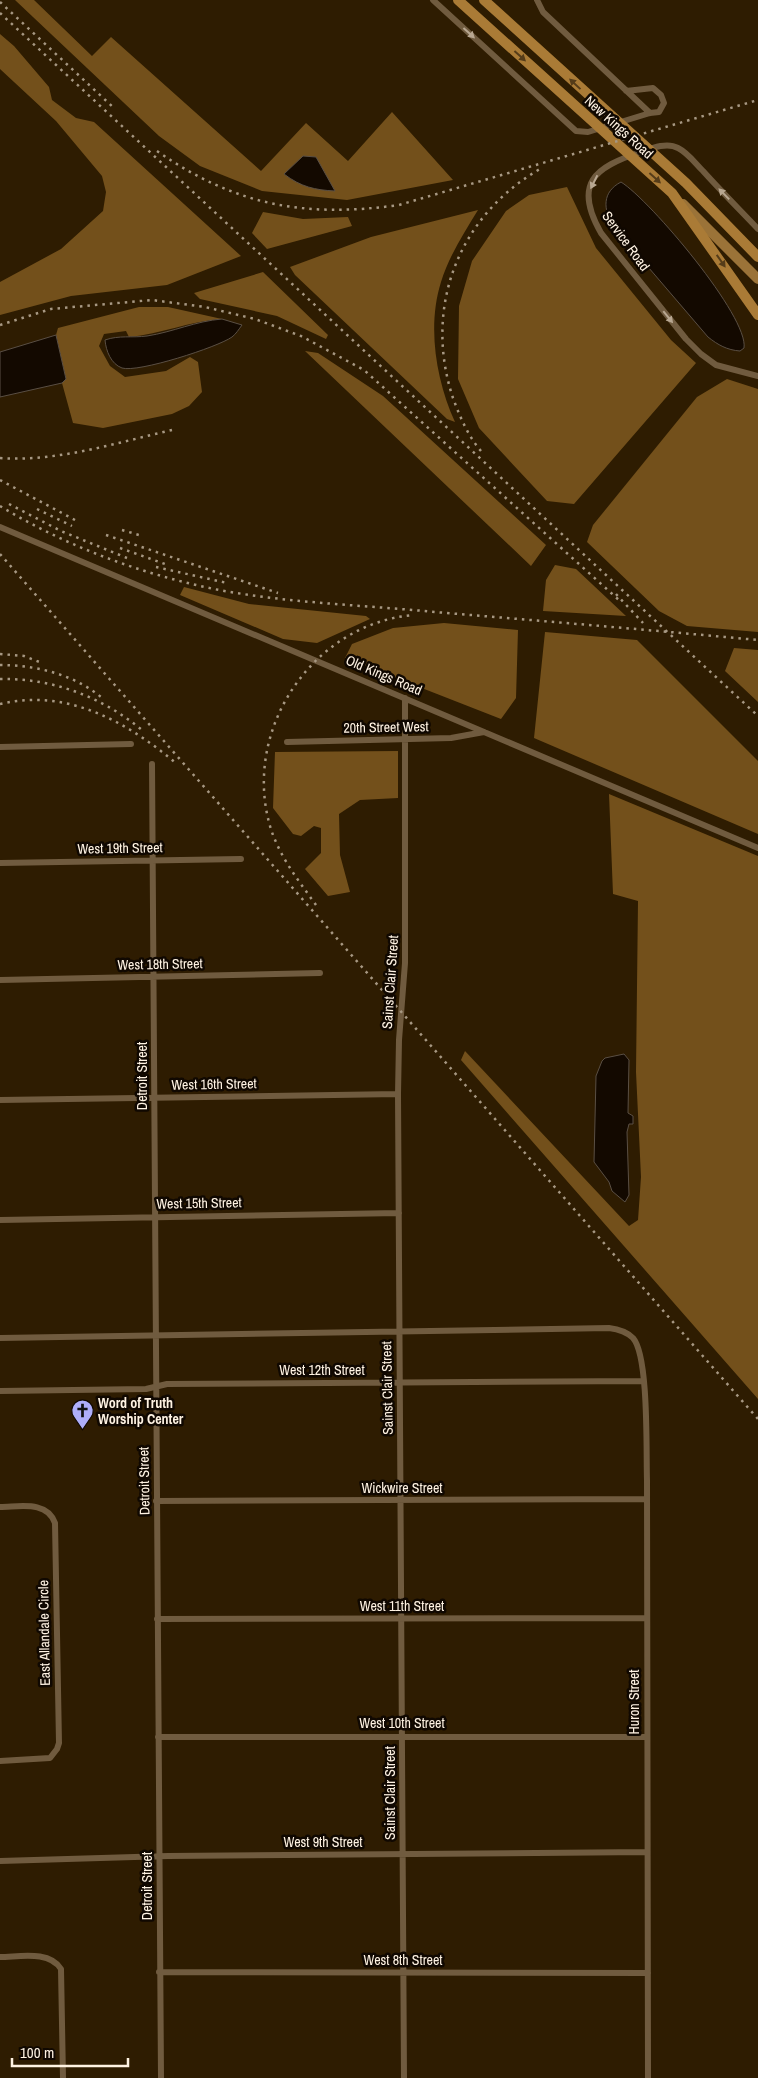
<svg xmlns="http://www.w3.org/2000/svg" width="758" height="2078" viewBox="0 0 758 2078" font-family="'Archivo Narrow',sans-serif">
<rect width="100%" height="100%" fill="#2e1c01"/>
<path fill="#73501b" d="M15 0H34L92 56 111 37 261 171 306 123 348 161 392 112 453 180 347 200 262 191 200 166 159 136Z
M0 34 14 46 49 87 52 100 76 118 94 122 241 256 167 285 71 296 0 315V282L61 249 103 211 106 192 102 176 56 121 0 69Z
M567 187 596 248 671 340 696 363 574 504 547 501 479 428 458 379 459 306 472 261 506 211 529 195Z
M478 210C464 233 449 256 441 282 427 327 436 380 455 422L447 419 295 275 290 267 371 237Z
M263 212 303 219 348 217 352 226 267 249 252 233Z
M263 272 328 335 326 339 277 316 200 299 194 293Z
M139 307H168L222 319C190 321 161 334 129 337L126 331 104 334 99 346 110 366 125 377 166 371 190 357 198 362 202 392 189 406 172 414 103 428 73 423 62 383 66 379 56 335 58 328Z
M305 351 318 353 383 396 546 545 531 566Z
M727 379 758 389V632L687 626 659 611 587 542 593 525 697 397Z
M555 565 576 569 626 616 543 611 546 580Z
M184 587 249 604 366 616 370 619 317 643 283 639 180 595Z
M444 623 518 630 516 698 501 719 345 658 352 644 393 628Z
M545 632 637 640 758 761V834L534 738Z
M734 648 758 650V702L725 671Z
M398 751V798L360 800 339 814 340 855 350 892 328 896 305 869 321 853V828L314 826 301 836 293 834 273 808 275 752Z
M609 794 758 856V1399L461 1060 465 1051 629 1226 638 1220 641 1177 636 1072 638 901 613 894Z"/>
<path fill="#130900" stroke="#5a4f44" d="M303 156 316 157 335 191C315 190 301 187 284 174Z
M621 182C650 200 749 317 744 348L740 351C727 350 718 345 708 337L613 226C603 209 602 192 621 182Z
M222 319 242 325C239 329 236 334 232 337 218 347 138 373 122 368 111 364 106 351 105 340 119 335 132 338 147 336 173 332 196 321 222 319Z
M56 335 66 379 62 383 0 397V352Z
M624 1054 629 1060 628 1113 633 1116V1124H629L627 1132 629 1195 625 1202 612 1191 609 1182 594 1162 596 1076 602 1061 605 1058Z"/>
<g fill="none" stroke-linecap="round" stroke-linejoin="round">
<path stroke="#705b3f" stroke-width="6" d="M433 0 576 131 588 132 650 113 659 112 664 103 661 95 653 88 626 91
M537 0 543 12 650 113
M758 229C740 210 721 191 703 171 695 163 688 153 678 148 667 142 652 148 641 152 594 167 573 184 601 233L686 339 701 354 716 365 758 376
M0 527 758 848
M287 742 451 738 484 732
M0 747 131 744
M152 764 161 2078
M0 863 241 859
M0 980 320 973
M0 1100 398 1094
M0 1220 399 1213
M0 1338 609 1328C617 1329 627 1332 633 1338 649 1356 646 1452 647 1480L648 2078
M0 1391 146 1389 167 1384 644 1381
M156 1501 647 1499
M0 1507C19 1507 47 1500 55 1523L59 1743 57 1749 50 1758 0 1761
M157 1619 646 1618
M158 1737H646
M0 1861 168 1856 647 1852
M0 1957C19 1957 49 1950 61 1969L63 2078
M159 1972 648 1973
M404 2078 398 1094 399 1040 405 963V698"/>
<path stroke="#9b7338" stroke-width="10" d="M683 204 758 279"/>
<path stroke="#aa7b36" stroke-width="10" d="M458 0 672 193 758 315
M484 0 686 183 758 257"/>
<path stroke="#a79883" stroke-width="2.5" stroke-dasharray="2.5 5" stroke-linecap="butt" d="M0 2 115 109
M0 13 758 716
M157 151C236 206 305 218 399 205L758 100
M0 325 51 309 152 300 205 307 255 319 301 336 364 370 620 601
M481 451C468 436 460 417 453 398 423 308 458 216 540 169
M0 458C58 462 115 443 172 430
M0 480 75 520
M9 504 61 531 127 558
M0 506C66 546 138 573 214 589 286 603 362 605 435 612 543 621 650 630 758 640
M37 509 72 526
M122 530 139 535
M106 535 278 593
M120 548 165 564
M0 554 758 1419
M156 567 227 583
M616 594 643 623
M0 654 24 656 42 663
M0 665C35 665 73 674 101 697
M0 679C53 678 102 697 142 730
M0 704C68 688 127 722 177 764
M316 905C298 880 279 856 270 826 242 729 313 624 413 615"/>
</g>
<defs><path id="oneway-solid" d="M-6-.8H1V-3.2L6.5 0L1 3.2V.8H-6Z" transform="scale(1.25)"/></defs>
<g fill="#b8a791">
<use href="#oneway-solid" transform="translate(469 33) rotate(42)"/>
<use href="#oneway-solid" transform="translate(594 182) rotate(117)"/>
<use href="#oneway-solid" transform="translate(724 194) rotate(-134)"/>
<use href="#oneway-solid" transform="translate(668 317) rotate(51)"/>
</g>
<g fill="#553c19">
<use href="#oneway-solid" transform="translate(520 56) rotate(42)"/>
<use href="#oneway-solid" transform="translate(575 84) rotate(-137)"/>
<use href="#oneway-solid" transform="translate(655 178) rotate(42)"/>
<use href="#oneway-solid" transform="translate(721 261) rotate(55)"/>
</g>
<defs>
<symbol id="church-pin" viewBox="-11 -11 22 30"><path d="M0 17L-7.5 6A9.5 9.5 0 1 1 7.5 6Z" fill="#aeaefa" stroke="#100801"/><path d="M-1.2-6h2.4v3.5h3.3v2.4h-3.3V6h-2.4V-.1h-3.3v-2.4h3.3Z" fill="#111"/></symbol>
</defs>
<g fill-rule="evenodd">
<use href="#church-pin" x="70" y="1398" width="25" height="34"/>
</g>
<g text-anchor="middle" stroke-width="5" stroke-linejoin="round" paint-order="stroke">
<g font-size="14" fill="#fff3e3" stroke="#100801">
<text transform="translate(619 127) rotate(42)" y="5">New Kings Road</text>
<text transform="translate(626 241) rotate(54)" y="5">Service Road</text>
<text transform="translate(384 675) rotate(23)" y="5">Old Kings Road</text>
<text transform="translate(386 727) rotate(-1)" y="5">20th Street West</text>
<text transform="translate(120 848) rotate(-1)" y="5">West 19th Street</text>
<text transform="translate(160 964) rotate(-1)" y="5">West 18th Street</text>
<text transform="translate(390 982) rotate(-86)" y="5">Sainst Clair Street</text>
<text transform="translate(142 1076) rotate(-90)" y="5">Detroit Street</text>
<text transform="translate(214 1084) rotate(-1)" y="5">West 16th Street</text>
<text transform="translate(199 1203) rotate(-1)" y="5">West 15th Street</text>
<text x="322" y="1375">West 12th Street</text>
<text transform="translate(387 1388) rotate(-91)" y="5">Sainst Clair Street</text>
<text transform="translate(144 1481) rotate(-91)" y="5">Detroit Street</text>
<text x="402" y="1493">Wickwire Street</text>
<text x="402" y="1611">West 11th Street</text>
<text transform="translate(44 1633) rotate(-91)" y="5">East Allandale Circle</text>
<text transform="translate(634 1702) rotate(-90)" y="5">Huron Street</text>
<text x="402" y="1728">West 10th Street</text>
<text transform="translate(390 1793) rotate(-90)" y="5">Sainst Clair Street</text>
<text x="323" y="1847">West 9th Street</text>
<text transform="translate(147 1886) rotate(-90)" y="5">Detroit Street</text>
<text x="403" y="1965">West 8th Street</text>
</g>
<g font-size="14" font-weight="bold" fill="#fff3e3" stroke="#100801" text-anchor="start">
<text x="98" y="1408">Word of Truth<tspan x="98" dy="16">Worship Center</tspan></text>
</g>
</g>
<path d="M12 2058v8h116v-8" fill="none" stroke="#fff3e3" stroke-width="2.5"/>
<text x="20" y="2058" font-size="15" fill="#fff3e3" stroke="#100801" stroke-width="4" paint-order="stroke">100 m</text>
</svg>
